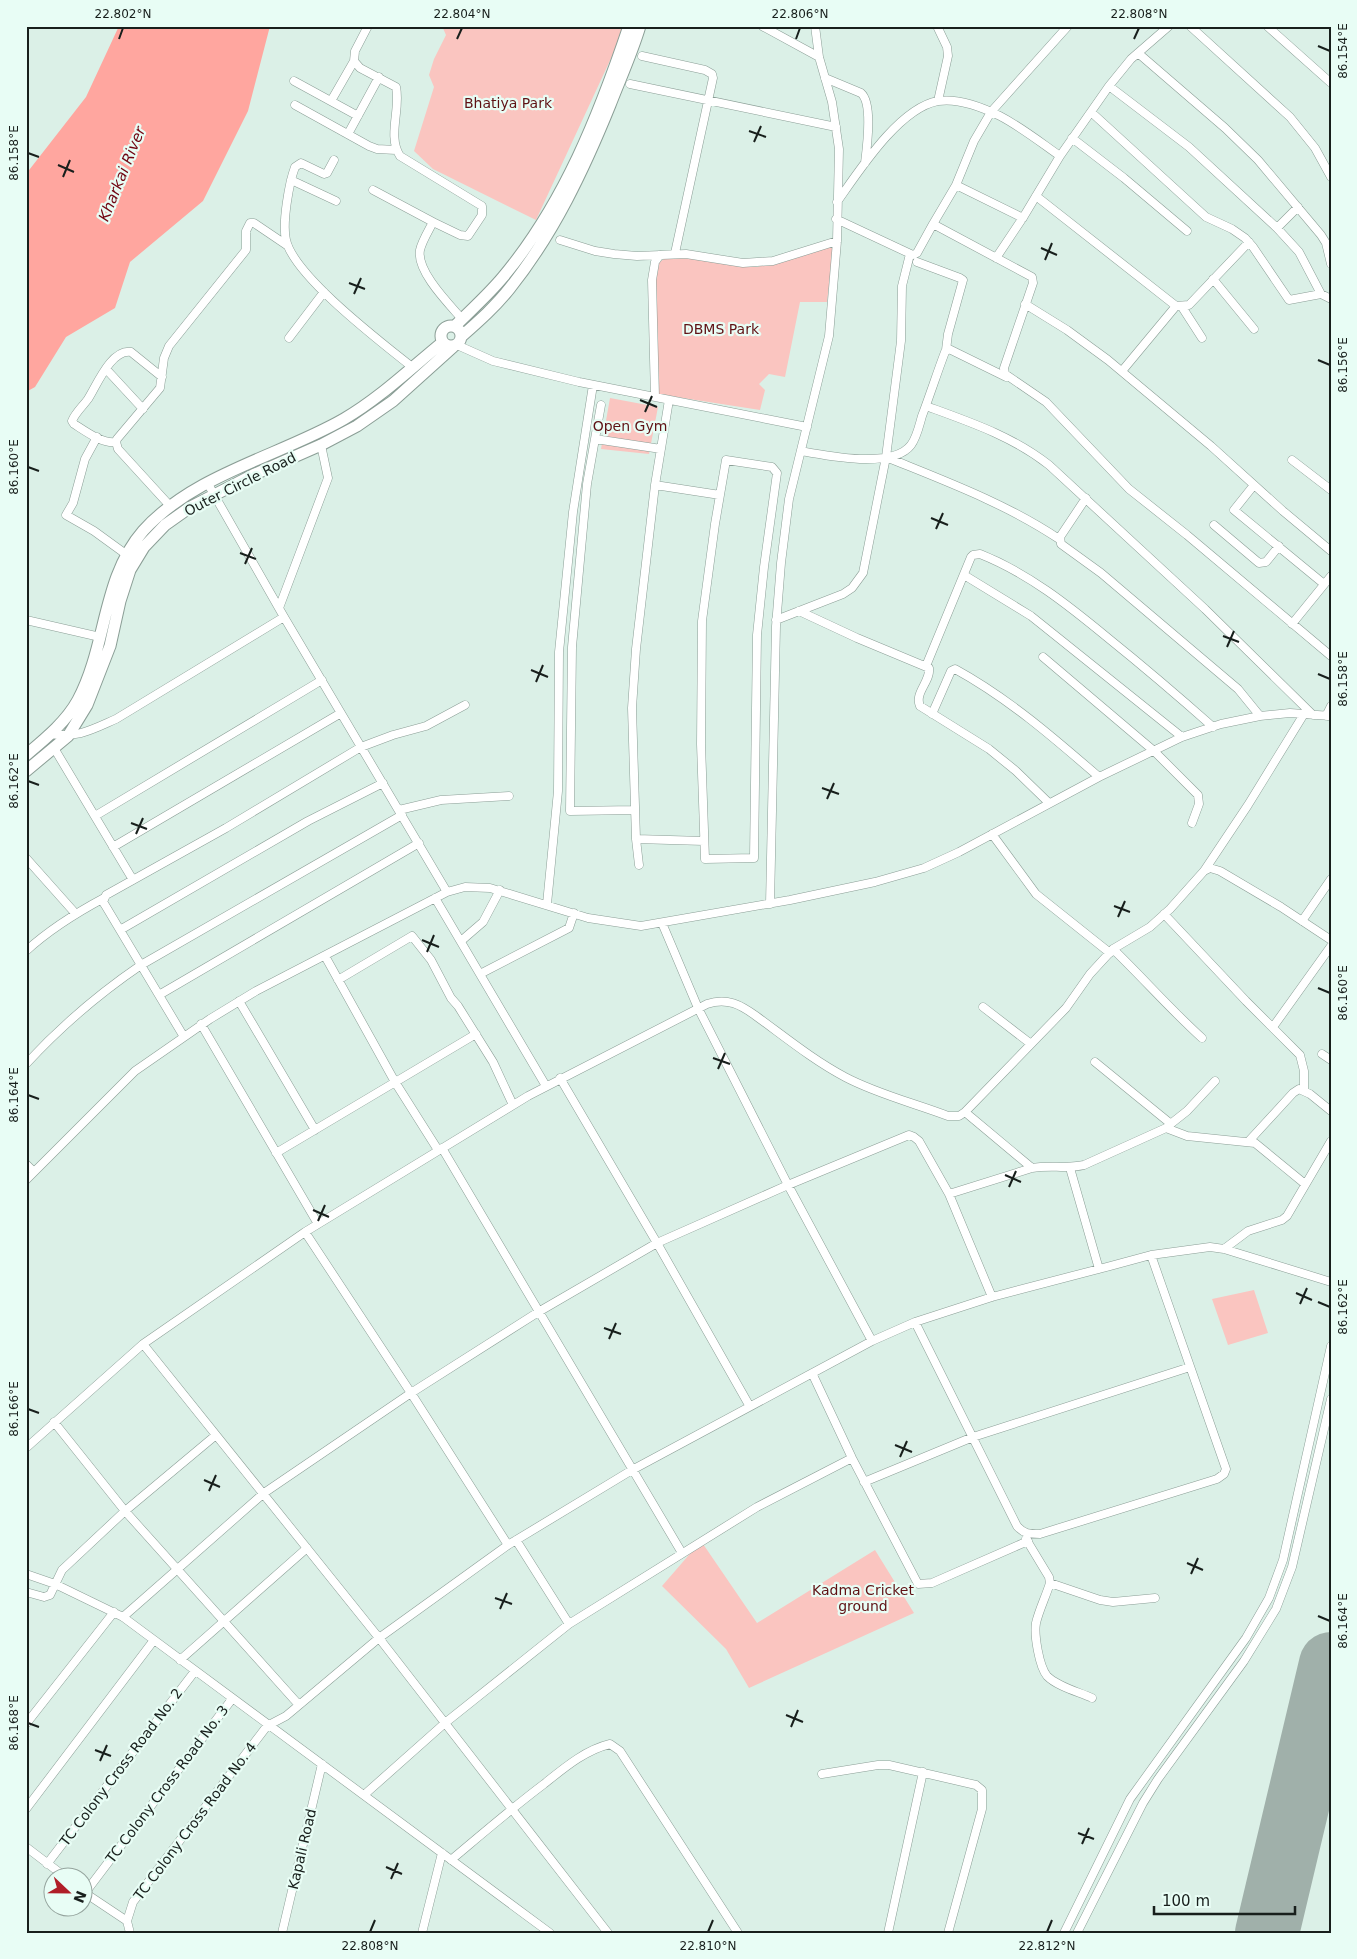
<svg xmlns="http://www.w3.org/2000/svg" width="1357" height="1959" viewBox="0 0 1357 1959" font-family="'DejaVu Sans',sans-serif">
<rect width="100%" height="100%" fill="#dbf0e7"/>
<path fill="#fac5c0" d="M442 26H562L568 29 571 26H626L536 220 433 169 414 151 434 87 429 75 434 59 446 35Z
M834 245 827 302H800L785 377 769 374 759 384 765 390 760 410 657 394 654 266 664 259 681 257 757 267Z
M610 398 658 407 649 454 601 449Z
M1254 1290 1268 1333 1228 1345 1212 1299Z
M701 1541 757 1623 875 1550 914 1613 749 1688 726 1649 662 1586Z"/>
<path fill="#ffa69f" d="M119 26H270L248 111 203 201 130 262 115 308 66 337 35 387 26 392V174L86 97Z"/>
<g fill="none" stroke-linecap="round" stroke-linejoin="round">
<path stroke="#a0b0aa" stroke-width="64" d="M1267 1933 1331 1664"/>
<defs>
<path id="street" d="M368 26 355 51 354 61 360 68 396 87C401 109 387 136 400 156L482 206V215L468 236 460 235 433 222C429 230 422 241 420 250 416 271 449 304 462 319
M762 26 819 57
M937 26 947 47 948 56 938 101
M1190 26 1290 117 1315 148 1331 177
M1267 26 1331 83
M1138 53 1225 128 1258 160 1321 235 1326 243 1331 264
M642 56 705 70 712 74 713 78 675 253
M825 78 861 93C873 103 867 147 865 163
M294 81 358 116
M630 84 836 127
M1109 86 1189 147 1277 228 1299 252 1321 294
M331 101 354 61
M295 105 369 146 377 149 396 150
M1091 112 1206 217 1232 229 1245 238 1253 247 1289 300 1321 294 1331 299
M348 134 379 77
M1072 138 1124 178 1187 231
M334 160 327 173 324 174 301 163 295 167C289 183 282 223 286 240 294 276 381 342 412 367
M291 180 336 201
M956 185 1023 218
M373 190 433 222
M1036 196 1176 306 1189 305 1249 242
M837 202C859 171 899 108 938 101 958 98 982 107 1000 116 1021 127 1040 142 1060 156
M836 219 913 255 917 253 933 224 1032 277 1033 283 1004 368 1005 374 1046 402 1129 489 1187 535 1331 656
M933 224 956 185 974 141 991 112 1068 26
M1277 228 1298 207
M560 240 595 251 614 254 637 256 686 254 743 263 773 261 837 241
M996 258 1024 216 1060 156 1109 86 1131 59 1169 26
M917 262 960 278 963 280 948 334 946 350
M1213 279 1254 329
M1025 304 1067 330 1108 360 1211 446 1283 511 1331 551
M1182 307 1202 338
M289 338 324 292
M457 345 493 361 579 382 807 427
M106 369 143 409
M1122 371 1176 306
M655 397 652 280 655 262 660 255
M601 405 587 484 572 647 570 811 635 810
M926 406C970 422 1012 436 1049 465L1205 609 1313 715
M97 437 85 459 73 503 66 515 94 531 127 555
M595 439 661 449
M116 442C102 444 85 431 74 424L72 421C75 413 83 406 88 399 97 385 111 349 131 352L162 377
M801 451C827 456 893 469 911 445 917 437 919 426 922 416 930 395 937 373 945 352L949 349 1006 377
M886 457C945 481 1005 503 1059 539
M726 460 772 467 777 473 764 567 757 635 754 858 705 859 701 744 702 621 715 524Z
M1292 460 1331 490
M208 484 284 617 447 892
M655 485 720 495
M1254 485 1234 510 1324 584
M1086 498 1060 537 1061 544 1101 573 1238 689 1260 716
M171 507 118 449 116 442 117 439 160 388 164 358 169 346 246 250V231L250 223H254L288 246
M1214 525 1259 563 1266 562 1279 546
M964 575 1031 616 1182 737
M279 608 328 478 321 445
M799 611 857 638 929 668C931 681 914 693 920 706L989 749 1016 771 1049 803
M26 620 100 637
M776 620 843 594 852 588 863 573 886 457 901 341 902 286 910 254
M1292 624 1331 576
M1043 657 1154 751 1198 795 1199 804 1192 823
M926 666 971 557 973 555 980 554C1028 573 1068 605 1108 638 1144 667 1178 696 1213 727
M932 714 951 671 955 669C1008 698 1054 738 1099 777
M1326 716 1331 706
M50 734C78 738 91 730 116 719L284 617
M54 748 133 880
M399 810 441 800 509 796
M95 816 322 680
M992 834 1036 894 1110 953
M636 839 704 841
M113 847 341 713
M26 858 75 913
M639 865 636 839 632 708 636 649 655 485 669 400
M1204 871 1210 868 1220 871 1281 907 1331 940
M435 898 546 1086
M547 904 558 791 559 652 573 512 593 385
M770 904 776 626 781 563 789 499 829 336 837 241 839 149 832 102 819 57 815 26
M1164 914 1246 1001 1300 1055 1304 1071V1090
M1302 921 1331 879
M662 923 698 1008 788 1185 872 1341
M120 930 308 821 383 783
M461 941 483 922 500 890
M1113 949C1143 978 1171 1010 1202 1038
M26 951C50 929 76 913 104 898
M325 956 395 1082 438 1150
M480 974 569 928 574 913
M338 980 412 936 431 960 451 998 458 1006 493 1062 513 1105
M159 995 419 843
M239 1001 315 1130
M983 1007 1031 1044
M201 1024 318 1224
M1273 1027 1331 946
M184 1037 105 905 103 902 106 895 226 828 361 747 393 735 426 726 465 705
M1322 1054 1331 1060
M1095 1062 1171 1124
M26 1064C62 1025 97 995 141 965L402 815
M560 1078 657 1243 749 1405
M965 1112 1032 1168
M1168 1126 1187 1111 1215 1081
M1248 1142 1293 1093 1299 1089 1310 1094 1331 1111
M442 1148 682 1553
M276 1153 476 1034
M26 1164 34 1172
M1070 1168 1099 1269
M26 1180 135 1071 210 1019 256 991 447 892 465 887 490 888 588 918 641 926 790 900 875 882 924 868 959 852 1099 777 1182 737 1221 724 1260 716 1290 713 1331 716
M949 1194 1032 1168C1050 1165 1067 1169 1084 1165L1166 1128 1187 1136 1255 1143 1305 1184
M305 1232 411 1393 508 1545
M1224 1249 1248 1231 1282 1220 1287 1216 1331 1141
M915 1322 1017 1526C1024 1534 1029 1534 1040 1534L1217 1479 1224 1474 1226 1469 1151 1255
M143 1344 379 1638 608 1933
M812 1373 852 1458 918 1584 932 1583 1028 1541
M54 1422 125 1511 299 1705
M26 1448 143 1344 305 1232 528 1096 707 1004C727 997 741 1005 756 1016 785 1037 813 1060 845 1077 877 1094 914 1103 948 1116H959L965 1112 1066 1008 1090 974 1113 949 1150 927 1170 909 1204 871 1248 805 1304 714
M864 1482 973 1437 1190 1367
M1026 1539 1049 1577 1050 1583C1046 1596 1039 1610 1036 1623 1034 1635 1039 1666 1047 1676 1058 1687 1079 1692 1092 1698
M516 1540 569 1624
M26 1574 55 1584 123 1617 550 1933
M1050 1583 1100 1600 1113 1602 1155 1598
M26 1592 44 1597 50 1595 62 1570 125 1511 216 1435
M123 1617 264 1493 411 1393 540 1311 657 1243 788 1185 909 1135 914 1137 919 1141 949 1194 992 1297
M180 1660 307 1548
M26 1724 114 1612
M822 1774 878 1765H889L976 1785 982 1790V1809L948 1933
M364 1795 445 1723 569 1624 757 1507 852 1458
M26 1809 154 1640
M26 1847 64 1876
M451 1860C482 1834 512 1808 544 1784 564 1768 585 1750 610 1744L620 1751 738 1933
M47 1864 195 1671
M82 1891 127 1921
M85 1893 232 1699
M130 1933 127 1921 133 1902 267 1726 286 1716 379 1638 508 1545 632 1470 872 1341 915 1322 992 1297 1099 1269 1151 1255 1210 1247 1224 1249 1331 1282
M282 1933 322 1764
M422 1933 442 1853
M888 1933 923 1772
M1064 1933 1130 1799 1246 1638 1269 1598 1283 1560 1331 1346
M1077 1933 1143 1803 1158 1779 1244 1661 1276 1609 1292 1567 1331 1399"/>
<path id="secondary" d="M441 336a10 10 0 1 1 20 0a10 10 0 1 1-20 0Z
M455 326C471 310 488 295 503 277 564 204 599 115 629 26
M462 336C479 321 496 306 510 288 554 233 584 169 610 105 620 79 632 53 640 26
M26 755C45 739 66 722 78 700 107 646 102 578 143 531 194 474 280 456 344 419 380 398 411 368 443 342
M26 771 68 736 87 705 110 646 120 601 130 570 144 547 165 525 189 508 255 474 321 445 357 426 393 401 453 347"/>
</defs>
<use href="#street" stroke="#8b9e96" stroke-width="9"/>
<use href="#secondary" stroke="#8b9e96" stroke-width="13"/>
<use href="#street" stroke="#fff" stroke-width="8"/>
<use href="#secondary" stroke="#fff" stroke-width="11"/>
</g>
<path fill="none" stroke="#181f1c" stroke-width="2" d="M119 39 123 28M457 39 462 28M796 39 800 28M1134 39 1139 28M1318 46 1330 51M749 131 766 137M754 142 761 126M28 153 39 157M58 165 74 172M63 177 70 160M1041 248 1057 255M1045 260 1052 243M349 283 365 289M354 294 361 278M1318 360 1330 365M640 400 657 407M645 412 652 396M28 467 39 471M931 518 948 525M936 529 943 513M240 553 256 559M245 564 252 548M1223 636 1239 642M1227 647 1234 631M531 670 548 677M1318 674 1330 679M536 682 543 665M28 781 39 785M822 788 839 794M827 799 834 783M131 823 147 829M136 834 143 818M1114 906 1130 912M1118 917 1125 901M422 940 439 947M427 952 434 935M1318 988 1330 993M713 1058 730 1064M718 1069 725 1053M28 1095 39 1099M1005 1175 1021 1182M1009 1187 1016 1171M313 1210 329 1217M318 1221 325 1205M1296 1293 1312 1300M1318 1302 1330 1307M1300 1304 1307 1288M604 1328 621 1334M609 1339 616 1323M28 1409 39 1413M895 1445 912 1452M900 1457 907 1441M204 1480 220 1487M209 1491 216 1475M1187 1563 1203 1570M1191 1574 1198 1558M495 1598 512 1604M500 1609 507 1593M1318 1616 1330 1621M786 1715 803 1722M28 1723 39 1727M791 1727 798 1710M95 1750 111 1756M100 1761 107 1745M1078 1833 1094 1839M1082 1844 1089 1828M386 1867 402 1874M391 1879 398 1863M370 1932 375 1920M708 1932 713 1920M1047 1932 1052 1920"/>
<g text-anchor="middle" stroke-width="4.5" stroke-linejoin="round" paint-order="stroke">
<g font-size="14" fill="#5f1114" stroke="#e8fdf5">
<text x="508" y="108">Bhatiya Park</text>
<text x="721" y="334">DBMS Park</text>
<text x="630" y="431">Open Gym</text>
<text x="863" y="1595">Kadma Cricket<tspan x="863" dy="16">ground</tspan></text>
</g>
<g font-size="14" fill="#181f1c" stroke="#e8fdf5">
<text transform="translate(240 484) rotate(-27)" y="5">Outer Circle Road</text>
<text transform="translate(121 1767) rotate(-53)" y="5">TC Colony Cross Road No. 2</text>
<text transform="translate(167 1784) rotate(-53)" y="5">TC Colony Cross Road No. 3</text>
<text transform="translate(195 1821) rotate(-53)" y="5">TC Colony Cross Road No. 4</text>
<text transform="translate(302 1849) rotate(-77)" y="5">Kapali Road</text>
</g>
<g font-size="15" font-style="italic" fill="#710512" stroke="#e8fdf5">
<text transform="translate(122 174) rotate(-68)" y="5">Kharkai River</text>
</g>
</g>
<rect width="1357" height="1959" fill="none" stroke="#e8fdf5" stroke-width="55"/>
<g transform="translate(68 1892) rotate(112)"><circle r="24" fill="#e8fdf5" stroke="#95a49e"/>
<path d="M0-4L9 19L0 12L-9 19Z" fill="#b01e28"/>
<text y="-8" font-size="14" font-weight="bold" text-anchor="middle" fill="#181f1c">N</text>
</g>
<path d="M1154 1906v8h141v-8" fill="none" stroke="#181f1c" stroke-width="2.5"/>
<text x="1162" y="1906" font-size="15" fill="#181f1c" stroke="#e8fdf5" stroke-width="4" paint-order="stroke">100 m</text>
<rect x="28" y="28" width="1302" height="1904" fill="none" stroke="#181f1c" stroke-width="2"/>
<g font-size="12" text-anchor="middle" fill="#181f1c">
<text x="123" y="18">22.802°N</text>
<text x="462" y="18">22.804°N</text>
<text x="800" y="18">22.806°N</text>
<text x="1139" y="18">22.808°N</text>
<text transform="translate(1343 51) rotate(-90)" y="4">86.154°E</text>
<text transform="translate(14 153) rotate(-90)" y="4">86.158°E</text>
<text transform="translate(1343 365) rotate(-90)" y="4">86.156°E</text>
<text transform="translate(14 467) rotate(-90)" y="4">86.160°E</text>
<text transform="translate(1343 679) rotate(-90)" y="4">86.158°E</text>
<text transform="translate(14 781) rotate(-90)" y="4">86.162°E</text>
<text transform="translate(1343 993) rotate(-90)" y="4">86.160°E</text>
<text transform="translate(14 1095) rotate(-90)" y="4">86.164°E</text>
<text transform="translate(1343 1307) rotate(-90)" y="4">86.162°E</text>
<text transform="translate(14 1409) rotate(-90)" y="4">86.166°E</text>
<text transform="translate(1343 1621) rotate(-90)" y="4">86.164°E</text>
<text transform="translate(14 1723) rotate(-90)" y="4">86.168°E</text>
<text x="370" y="1950">22.808°N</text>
<text x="708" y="1950">22.810°N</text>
<text x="1047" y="1950">22.812°N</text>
</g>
</svg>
